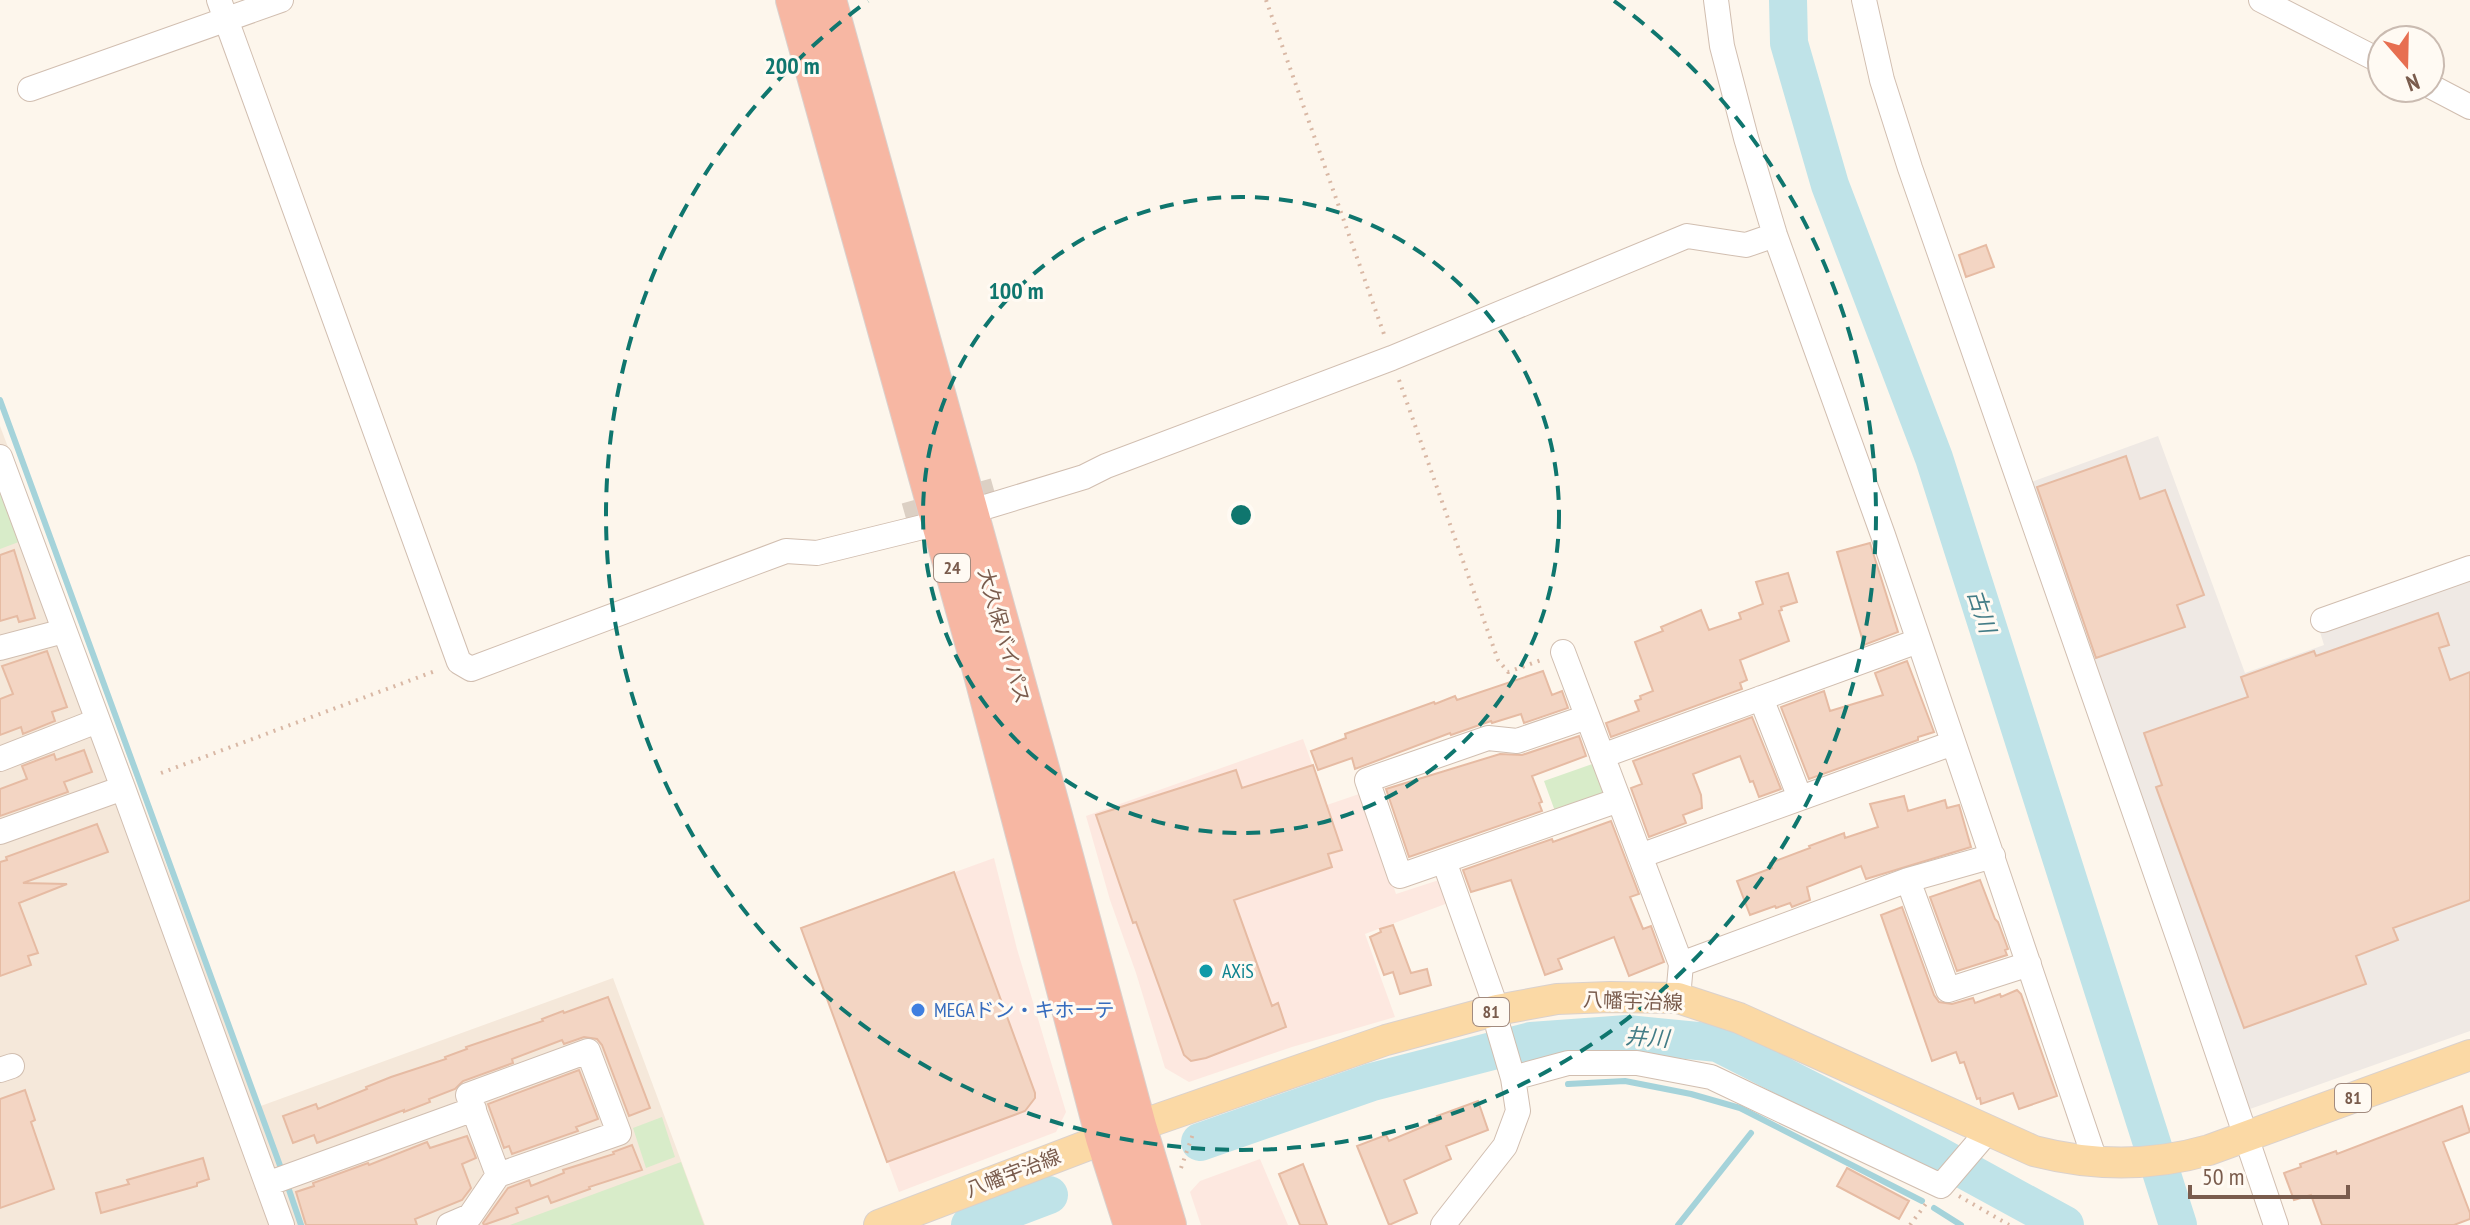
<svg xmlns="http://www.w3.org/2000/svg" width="2470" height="1225" viewBox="0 0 2470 1225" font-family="'PT Sans Narrow','Noto Sans JP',sans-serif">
<rect width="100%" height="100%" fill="#fdf6ec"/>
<path fill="#f5e8da" d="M0 426 258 1107 613 978 705 1225H0Z"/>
<path fill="#fde8e0" d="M1303 739 1327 805 1362 793 1396 894 1439 880 1448 903 1365 934 1395 1017 1292 1047 1189 1082 1165 1068 1136 973 1110 900 1086 816Z
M994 858 1017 949 1066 1112 1056 1132 899 1192 801 928Z
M1260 1159 1288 1225H1201L1190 1192 1200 1181Z"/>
<path fill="#efe9e4" d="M2158 436 2245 673 2324 645 2320 632 2470 577V1031L2250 1109 2031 482Z"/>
<path fill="#d8ecc9" d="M0 473 24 540 0 549Z
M1598 762 1610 796 1556 814 1544 781Z
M662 1117 675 1157 646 1168 633 1128Z
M681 1162 704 1225H510Z"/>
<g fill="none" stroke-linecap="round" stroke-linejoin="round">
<path stroke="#a5d3da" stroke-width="6" d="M0 400 282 1171
M1568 1084 1625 1081 1691 1094 1740 1108 1922 1201
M286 1181 301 1225
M1934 1208 1961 1225
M1678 1225 1751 1133"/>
<path stroke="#bfe3e8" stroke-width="38" d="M1788 0 1789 43 1830 185 1934 458 2178 1225
M1200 1142 1372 1082 1531 1041 1627 1034 1718 1043 1937 1155 2065 1225
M970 1225 1049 1195"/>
</g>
<path fill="#f3d5c3" stroke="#e6bba3" stroke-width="2" d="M1986 245 1994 267 1966 277 1959 255Z
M2126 456 2140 499 2165 490 2204 595 2177 605 2185 627 2096 658 2037 487Z
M1870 543 1898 632 1864 645 1837 552Z
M14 550 35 618 19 622 17 616 0 621V555Z
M1788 573 1797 602 1781 607 1782 610 1779 611 1789 641 1740 660 1747 680 1740 683 1742 689 1611 737 1606 723 1639 711 1635 701 1641 699 1640 696 1653 691 1635 642 1663 631 1661 627 1701 610 1709 630 1741 619 1739 613 1763 604 1756 582Z
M2438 613 2449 645 2439 648 2450 680 2470 672V900L2393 928 2398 940 2356 956 2366 984 2244 1028 2156 787 2162 785 2144 733 2248 697 2241 677 2314 651 2316 656Z
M47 651 67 707 52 712 55 721 23 734 21 727 0 735V699L13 694 2 666Z
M1907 661 1934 732 1918 737V740L1809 779 1781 707 1824 691 1830 711 1883 695 1875 673Z
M1543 671 1552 695 1562 691 1568 708 1524 723 1521 714 1492 723 1491 721 1451 735 1450 733 1355 769 1352 758 1318 770 1311 751 1346 738 1345 734 1434 702 1435 704 1455 696 1457 700Z
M1752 717 1781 789 1759 797 1753 781 1750 782 1740 756 1693 774 1701 795 1702 808 1683 815 1686 823 1649 837 1631 788 1642 784 1633 761Z
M1579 736 1586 756 1532 776 1542 802 1539 803 1542 811 1409 857 1386 789 1500 754 1522 755Z
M84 750 92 772 64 782 68 792 0 816V789L27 779 22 766 54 754 56 760Z
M1313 765 1342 850 1328 854 1332 867 1234 900 1272 1006 1278 1003 1286 1027 1206 1058 1191 1061 1184 1055 1136 922 1133 923 1096 815 1236 770 1242 788Z
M1904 796 1908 811 1945 800 1947 808 1959 805 1971 847 1866 879 1861 866 1807 887 1810 900 1792 907 1790 903 1776 908 1775 906 1750 915 1737 881 1772 868 1770 863 1810 848 1809 846 1844 833 1845 838 1878 827 1870 804Z
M1611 821 1639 894 1630 897 1643 929 1651 926 1664 962 1629 976 1614 937 1558 959 1562 969 1545 975 1511 880 1471 892 1463 870 1552 839 1553 842Z
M97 824 108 852 23 883 67 884 19 903 38 953 28 956 31 965 0 976V862L7 860 6 857Z
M954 872 1035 1093V1098L1025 1111 887 1162 801 928Z
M1980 880 1995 919 1998 922 2008 949 2005 950 2007 955 1957 971 1930 897Z
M1902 907 1934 995 1939 1002 1952 1004 1973 998 1975 1003 2000 994 2001 997 2017 990 2021 994 2057 1096 2019 1109 2013 1093 1981 1104 1980 1098 1977 1099 1964 1062 1960 1063 1956 1052 1932 1061 1881 915Z
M1393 925 1411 973 1427 969 1431 985 1400 994 1393 972 1384 975 1370 937 1381 932 1380 929Z
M608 997 650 1108 629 1116 602 1045 597 1039 584 1037 564 1044 562 1040 512 1059 513 1063 463 1081 455 1089 429 1099 430 1102 404 1112V1110L317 1143 314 1135 293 1143 283 1116 316 1104 318 1109 367 1089 366 1087 391 1077 446 1059 445 1057 467 1049 466 1047 543 1021 542 1019 563 1011 564 1013Z
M579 1070 598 1119 576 1127 578 1131 512 1154 509 1146 504 1148 488 1104Z
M25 1090 35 1120 31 1122 54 1189 0 1208V1099Z
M1478 1101 1488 1130 1446 1146 1451 1159 1404 1180 1417 1213 1389 1225 1357 1146 1386 1135 1389 1141 1439 1120 1437 1116Z
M2462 1106 2470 1132 2443 1142 2470 1213V1219L2454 1225H2322L2311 1195 2294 1200 2284 1173 2301 1167 2300 1164 2336 1151 2337 1154Z
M467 1136 476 1158 462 1164 471 1188 462 1200 415 1219 417 1225H306L296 1192 314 1186 313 1183 368 1163 369 1165 427 1142 430 1148Z
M632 1145 642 1170 589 1187 590 1189 551 1203 548 1196 516 1208 518 1213 484 1225 483 1223 508 1188 529 1180 531 1186 564 1173 563 1170 614 1154 613 1152Z
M203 1158 209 1179 197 1183V1186L101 1213 96 1193 129 1184 127 1180Z
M1303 1164 1327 1225H1300L1279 1174Z
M1847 1168 1909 1201 1899 1219 1837 1186Z"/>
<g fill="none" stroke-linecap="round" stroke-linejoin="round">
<path stroke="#dcd0c4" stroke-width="24" stroke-dasharray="24 12" stroke-linecap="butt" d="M905 515 994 490"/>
<defs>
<path id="minor" d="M219 0 459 662 471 669 786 551 817 553 939 523
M1716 0 1722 46 1746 138 1775 235 1883 535 2096 1163
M1864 0 1882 80 1910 168 2185 957 2276 1225
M2261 0 2382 62
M2430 86 2470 107
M30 89 281 0
M0 457 123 788 282 1225
M969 512 1084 477 1106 466 1392 358 1687 236 1746 245 1775 235
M2323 620 2470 568
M0 648 64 631
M1563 652 1681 964
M1761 698 1800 798
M1587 717 1517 741 1488 738 1367 780 1400 876 1619 800
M1602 756 1918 641
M0 759 97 721
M0 832 123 788
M1640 856 1953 743
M1908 880 1948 990 2029 964
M1678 998 1681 964 1908 880 1993 856
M0 1070 12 1066
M1513 1078 1568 1063H1637L1711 1077 1941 1186 1988 1131
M267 1184 474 1109
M449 1225 470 1216 498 1175 619 1133 588 1051 468 1095 498 1175
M1443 1225 1505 1146 1518 1111 1513 1078 1498 1027 1497 1010 1444 861"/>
<path id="major" d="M879 1225 1138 1126 1386 1040 1497 1010 1557 999 1610 997 1678 998 1739 1018 2034 1151C2092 1166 2150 1167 2209 1150L2470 1055"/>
<path id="highway" d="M794 0 980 667 1104 1138 1132 1225
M828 0 1050 801 1138 1126 1168 1225"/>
</defs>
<use href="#minor" stroke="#d1beb0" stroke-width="26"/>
<use href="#major" stroke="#dad1cd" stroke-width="32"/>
<use href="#highway" stroke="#dad1cd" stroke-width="38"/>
<path stroke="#d9b8a5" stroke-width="4" stroke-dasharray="2 6" stroke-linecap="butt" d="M1266 0 1385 337
M1399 380 1498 660 1508 672 1544 659
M161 773 438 670
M1181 1168 1194 1131
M1959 1196 2009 1225
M1910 1225 1928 1201"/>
<use href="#minor" stroke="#fff" stroke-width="24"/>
<use href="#major" stroke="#fbd9a5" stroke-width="30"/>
<use href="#highway" stroke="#f7b7a3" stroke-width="36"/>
</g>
<g fill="none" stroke="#0f766e" stroke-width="4" stroke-dasharray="14 10">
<circle cx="1241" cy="515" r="318"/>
<path d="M1614 1A635 635 0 1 1 868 1"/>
</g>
<circle fill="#0f9aa8" stroke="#fffaf3" stroke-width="3" cx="1206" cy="971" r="8"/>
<circle fill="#3f7fe0" stroke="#fffaf3" stroke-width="3" cx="918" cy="1010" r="8"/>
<g text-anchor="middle" stroke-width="6" stroke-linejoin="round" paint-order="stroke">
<g fill="#fffaf3" stroke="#a28b7f" stroke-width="2">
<rect x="934" y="554" width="36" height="28" rx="6"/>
<rect x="1473" y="998" width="36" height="28" rx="6"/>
<rect x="2335" y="1084" width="36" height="28" rx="6"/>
</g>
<g font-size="18" font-weight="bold" fill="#7a5c4d">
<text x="952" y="574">24</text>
<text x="1491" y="1018">81</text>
<text x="2353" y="1104">81</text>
</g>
<g font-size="20" fill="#7a5c4d" stroke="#fffaf3">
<text transform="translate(1004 636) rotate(74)" y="7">大久保バイパス</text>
<text transform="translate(1633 1001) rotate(2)" y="7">八幡宇治線</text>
<text transform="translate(1013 1173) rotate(-21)" y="7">八幡宇治線</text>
</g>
<g font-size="20" fill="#0d838f" stroke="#fffaf3" text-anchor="start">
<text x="1222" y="978">AXiS</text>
</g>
<g font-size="20" fill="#366cbe" stroke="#fffaf3" text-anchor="start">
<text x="934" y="1017">MEGAドン・キホーテ</text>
</g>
<g font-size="22" font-style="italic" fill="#437c86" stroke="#fffaf3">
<text transform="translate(1982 611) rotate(72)" y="8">古川</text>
<text transform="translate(1647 1037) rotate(4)" y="8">井川</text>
</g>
</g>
<circle cx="1241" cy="515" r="12" fill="#0f766e" stroke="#fffaf3" stroke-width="4"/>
<g font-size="24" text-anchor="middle" font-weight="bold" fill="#0f766e" stroke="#fffaf3" stroke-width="6" stroke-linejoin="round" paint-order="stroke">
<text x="792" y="74">200 m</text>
<text x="1016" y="299">100 m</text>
</g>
<g transform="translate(2406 64) rotate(160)"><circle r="38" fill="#fffaf3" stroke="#cabbb1" stroke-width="2"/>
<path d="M0-6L14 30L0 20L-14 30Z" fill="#e76f51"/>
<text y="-12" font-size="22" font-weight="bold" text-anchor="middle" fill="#7a5c4d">N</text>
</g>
<path d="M2190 1185v12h158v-12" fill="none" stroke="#7a5c4d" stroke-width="4"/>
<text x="2202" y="1185" font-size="24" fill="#7a5c4d" stroke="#fffaf3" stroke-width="6" paint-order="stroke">50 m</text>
</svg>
